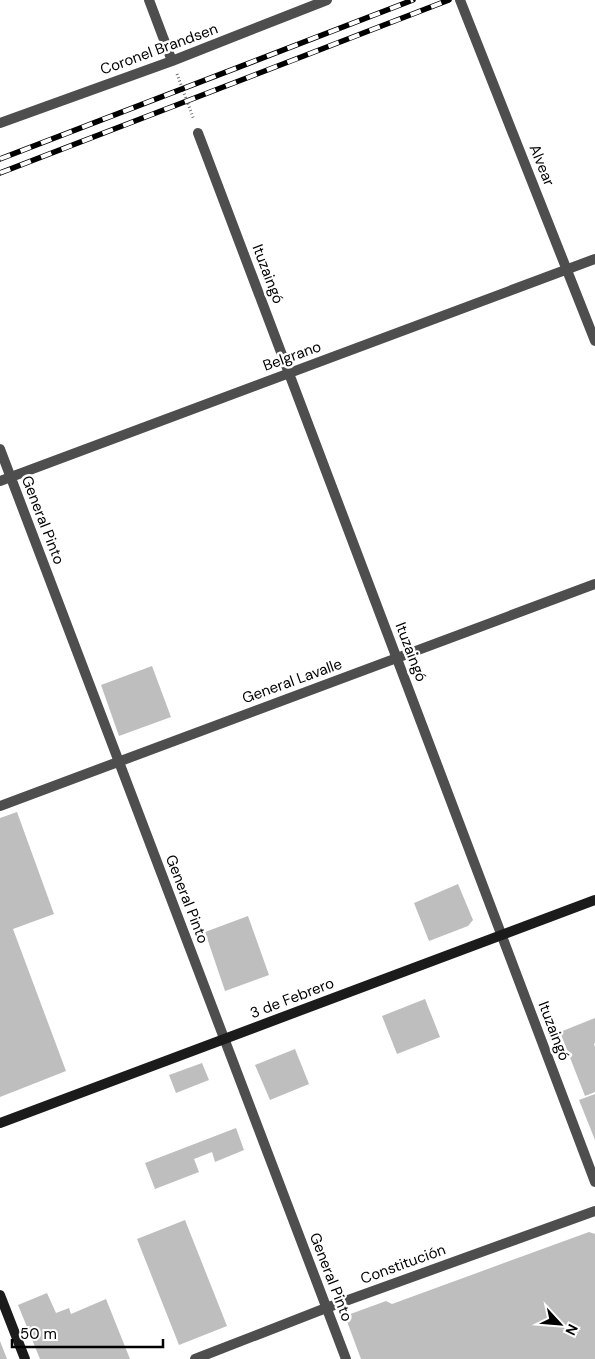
<svg xmlns="http://www.w3.org/2000/svg" width="595" height="1359" viewBox="0 0 595 1359" font-family="'DM Sans',sans-serif">
<rect width="100%" height="100%" fill="#fff"/>
<path fill="#bebebe" d="M152 666 171 717 119 736 101 685Z
M17 812 54 914 13 929 66 1071 0 1097V818Z
M458 884 473 920 468 926 429 941 414 903Z
M248 916 269 975 225 991 205 932Z
M425 999 440 1037 397 1054 382 1016Z
M595 1018V1043L594 1044 595 1047V1092L585 1096 560 1032Z
M295 1049 309 1084 270 1100 255 1065Z
M202 1063 209 1080 176 1093 169 1075Z
M595 1094V1140L579 1100Z
M236 1128 244 1150 215 1162 212 1152 194 1159 199 1172 155 1189 145 1163Z
M185 1220 227 1326 179 1345 137 1239Z
M589 1232 595 1234V1359H361L345 1316 386 1301 392 1304Z
M47 1293 56 1313 69 1308 71 1314 106 1299 130 1359H40L18 1305Z
M0 1341 7 1359H0Z"/>
<g fill="none" stroke-linecap="round" stroke-linejoin="round">
<path stroke="#707070" stroke-width="3" stroke-dasharray="1 2.5" stroke-linecap="butt" d="M177 74 194 120"/>
<path stroke="#4e4e4e" stroke-width="10" d="M149 0 172 61
M460 0 595 341
M0 123 172 61 327 0
M198 133 595 1182
M0 449 346 1359
M0 481 595 259
M0 806 595 584
M195 1359 326 1308 595 1211"/>
<path stroke="#1b1b1b" stroke-width="10" d="M0 1123 595 900
M0 1295 25 1359"/>
<defs>
<path id="rail" d="M0 159 413 0
M0 173 449 0"/>
</defs>
<use href="#rail" stroke="#000" stroke-width="5.5"/>
<use href="#rail" stroke="#fff" stroke-width="4" stroke-dasharray="11" stroke-linecap="butt"/>
</g>
<g text-anchor="middle" stroke-width="5" stroke-linejoin="round" paint-order="stroke">
<g font-size="15" fill="#000" stroke="#fff">
<text transform="translate(159 49) rotate(-20)" y="5">Coronel Brandsen</text>
<text transform="translate(542 165) rotate(68)" y="5">Alvear</text>
<text transform="translate(268 274) rotate(69)" y="5">Ituzaingó</text>
<text transform="translate(292 356) rotate(-20)" y="5">Belgrano</text>
<text transform="translate(43 520) rotate(69)" y="5">General Pinto</text>
<text transform="translate(411 652) rotate(69)" y="5">Ituzaingó</text>
<text transform="translate(292 681) rotate(-20)" y="5">General Lavalle</text>
<text transform="translate(187 899) rotate(69)" y="5">General Pinto</text>
<text transform="translate(292 998) rotate(-21)" y="5">3 de Febrero</text>
<text transform="translate(554 1031) rotate(69)" y="5">Ituzaingó</text>
<text transform="translate(403 1264) rotate(-20)" y="5">Constitución</text>
<text transform="translate(331 1277) rotate(69)" y="5">General Pinto</text>
</g>
</g>
<g transform="translate(560 1324) rotate(116)" stroke="#ffffff" stroke-width="4" paint-order="stroke">
<path d="M0-4L9 19L0 12L-9 19Z" fill="#000000"/>
<text y="-8" font-size="14" font-weight="bold" text-anchor="middle" fill="#000000">N</text>
</g>
<path d="M12 1339v8h151v-8" fill="none" stroke="#000000" stroke-width="2.5"/>
<text x="20" y="1339" font-size="15" fill="#000000" stroke="#ffffff" stroke-width="4" paint-order="stroke">50 m</text>
</svg>
